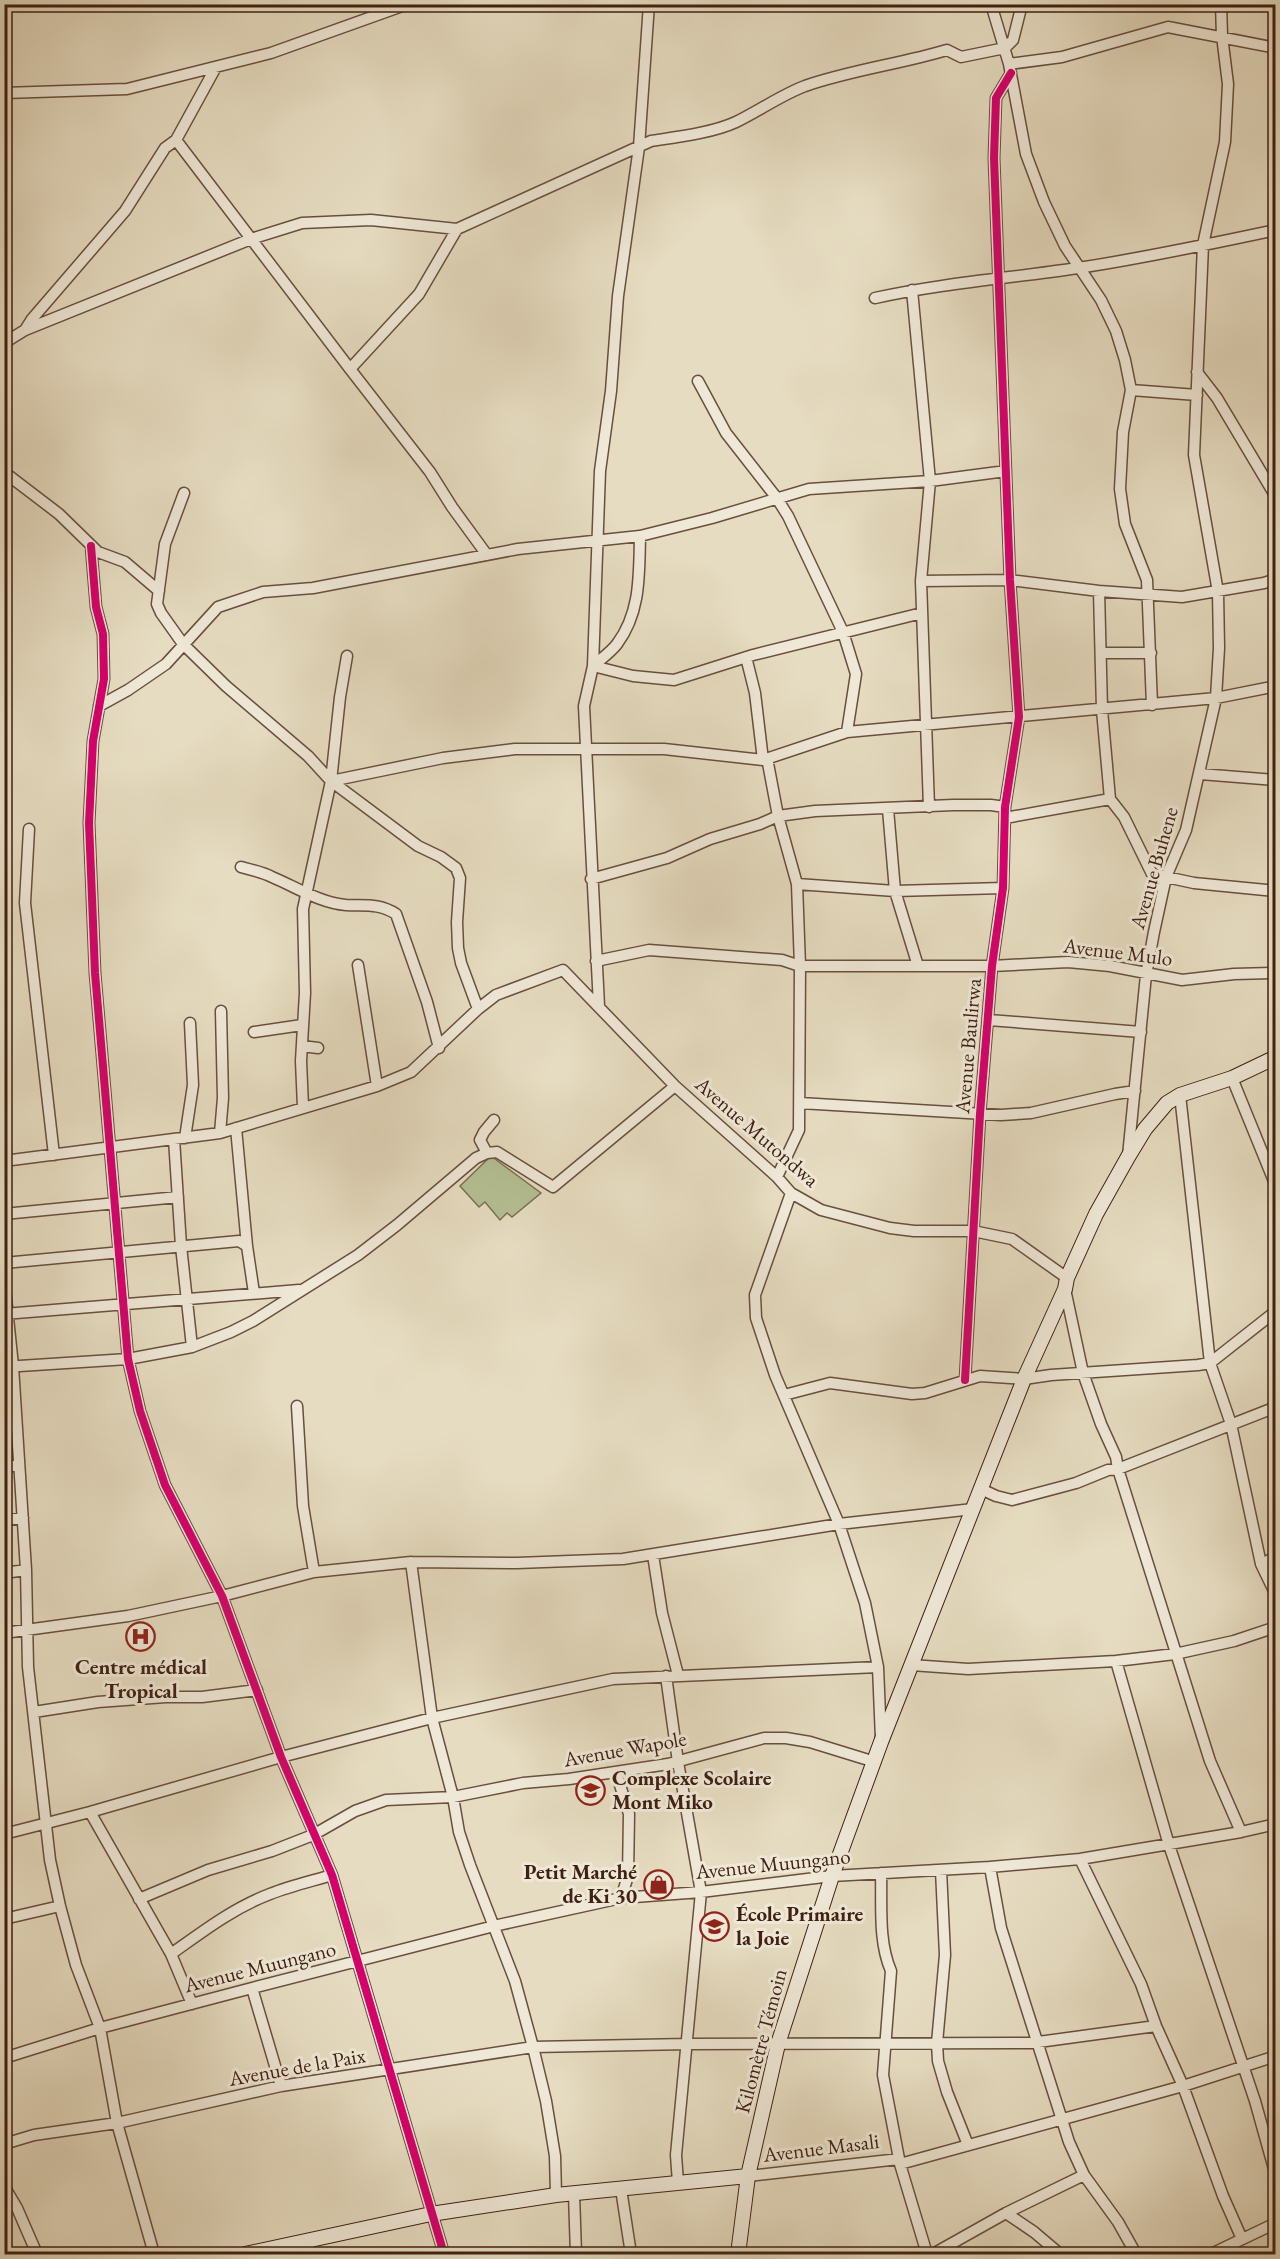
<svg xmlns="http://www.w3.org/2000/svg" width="1280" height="2259" viewBox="0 0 1280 2259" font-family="'EB Garamond',serif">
<rect width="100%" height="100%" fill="#e6dcc1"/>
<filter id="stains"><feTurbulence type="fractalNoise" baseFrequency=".00333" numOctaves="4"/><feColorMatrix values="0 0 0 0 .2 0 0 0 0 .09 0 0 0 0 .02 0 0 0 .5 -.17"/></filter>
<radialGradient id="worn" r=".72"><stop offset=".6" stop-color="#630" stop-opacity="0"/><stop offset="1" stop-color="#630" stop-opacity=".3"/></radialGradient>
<path fill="#b4c093" stroke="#7a7052" stroke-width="1.5" d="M491 1156 541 1193 512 1217 507 1213 500 1220 485 1202 479 1207 460 1186Z"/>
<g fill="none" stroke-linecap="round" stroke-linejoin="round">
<defs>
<path id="street" d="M991 4 1009 64 1026 154 1044 202 1065 246 1101 300 1116 331 1125 360 1131 390 1123 432 1120 489 1125 524 1147 580 1152 705
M1009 64 1062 57 1168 27 1276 48
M216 67 176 140 350 369 430 472 452 507 487 555
M4 93 127 89 271 53 408 4
M912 290 930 481 921 581 929 807
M875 298C943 283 1011 278 1078 268 1145 258 1210 244 1276 230
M25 330 32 319 125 211 165 148 176 140
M4 343 25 330 251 239 302 223 371 220 457 229 651 141C677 137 712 133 736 122 759 111 781 95 805 86 851 70 900 64 947 50L961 57 1005 48 1013 40 1022 4
M350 369 419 294 457 229
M1197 372 1217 398 1276 497
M698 381 726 433 776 497 788 516 843 632 856 674 847 732
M1131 390 1197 395
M4 472 59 514 98 552 125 562 159 591
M184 493 165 544 157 604 161 613 183 644 226 686 308 756 331 781 418 846 441 857 456 868 460 878 457 922 458 948 461 963 478 1009
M91 546 96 607 103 634 104 679 93 741 89 823 95 973 128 1359 140 1411 165 1485 222 1596 281 1757 332 1875 444 2254
M921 581 1010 580 1099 591 1182 597 1264 583 1276 579
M1099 591 1102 710 1110 799 1124 817 1152 874 1194 883 1276 891
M1101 653H1151
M746 657 755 693 763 760
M593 666 633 676 674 680 753 655 922 613
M593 666C601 659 611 652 617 644 641 612 639 574 640 536
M99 706 128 690 166 664 218 607 263 592 313 588 518 549 640 536 712 518 809 489 930 481 1006 471
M767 758 778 816 797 884 800 966 799 1130 777 1177
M1200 774 1276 780
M331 781 443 758 515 749H664L763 760 847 732 1216 698 1276 686
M888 809 895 891 918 966
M1005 818 1110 799
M29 829 25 903 54 1155
M241 867C251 870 263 872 272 877 296 887 320 903 346 905 365 906 379 903 396 914L427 1002 439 1048
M591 879 667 858 710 839 760 824 778 816 815 811 953 805H991L1005 807
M797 884 895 891 1003 888
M596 961 649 950 782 960 800 966H992L1068 962 1110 966 1182 980 1234 974 1276 973
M358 965 377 1086
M599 1006 584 706 593 666 600 471 611 391 618 296 639 147 649 4
M989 1020 1141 1032
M254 1032 302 1025
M302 1046 318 1048
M1232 1078 1276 1186
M1180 1095 1210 1363 1231 1424 1261 1564 1276 1595
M800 1103 1001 1115 1031 1113 1115 1094 1135 1091
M303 1107 301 1061 305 993 303 909 331 781 340 697 347 656
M236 1128 247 1246
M220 1133 223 1098 221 1011
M185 1138 193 1085 190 1023
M174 1139 181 1246 192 1347
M487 1153 480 1140 484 1132 494 1120
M1128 1156 1146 975 1154 932 1166 877 1186 830 1216 698 1219 648 1218 592 1194 455 1203 245 1225 142 1228 84 1222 36 1221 4
M4 1161 220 1133 377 1086 411 1072 478 1009 496 995 563 970 675 1086 777 1177 791 1193 821 1210 890 1228 914 1231H973L1012 1239 1067 1278
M791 1193 755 1295 756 1318 775 1375 839 1524 865 1603 878 1667 881 1739
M4 1214 178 1197
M4 1263 239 1241 247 1246 254 1293
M4 1279 13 1366 26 1570 28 1667 50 1860 60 1906 76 1965 100 2028 117 2123 154 2254
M1065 1289 1083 1373 1101 1424 1116 1457 1118 1469 1210 1761 1241 1832
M4 1314 299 1290
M4 1367 128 1359 192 1347 231 1332 253 1321 358 1255 397 1225 476 1158 487 1153 497 1152 553 1187 675 1086
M965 1380 980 1114 992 966 1003 888 1005 807 1019 717 1010 580 994 158 996 98 1011 73
M784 1395 830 1383 912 1394 925 1393 980 1376 1024 1379 1051 1375 1198 1365 1210 1363 1276 1311
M297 1406 303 1506 314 1572
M4 1467 19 1465
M981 1489 996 1496 1012 1500 1076 1483 1108 1470 1118 1469 1276 1407
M4 1520 23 1518
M653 1555 662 1613 678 1675
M411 1562 432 1718 453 1797 459 1832 470 1865 515 1981 533 2047 546 2101 555 2156 556 2195
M1261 1564 1276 1557
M4 1573 26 1570
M4 1633 128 1616 222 1596 314 1572 411 1562 517 1563 623 1559 839 1524 973 1509
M1116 1661 1169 1845 1255 2101 1276 2176
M911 1665 968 1669 1116 1661 1175 1654 1234 1641 1276 1627
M666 1676 678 1762 701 1892 676 2155 678 2183
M34 1712 98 1702 166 1697H202L257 1690
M616 1772 629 1814 628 1876 621 1898
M90 1812 171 1954 192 2004
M4 1834 90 1812 281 1757 432 1718 613 1679 878 1667
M1080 1859 1141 1984 1156 2026 1183 2086 1223 2196 1242 2239
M990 1867 1001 1928 1069 2142 1084 2175 1118 2222 1136 2254
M941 1870 945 1955 937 2043 938 2061 947 2092 968 2145
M881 1873C882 1905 878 1941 891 1971L883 2075 900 2164 927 2254
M139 1899 208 1870 272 1851 313 1835 355 1811 386 1800 453 1797 523 1783 569 1779 668 1764 764 1738H786L810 1742 875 1762
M4 1919 60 1906
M171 1954C202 1932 233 1908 270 1894 290 1886 312 1881 332 1875
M252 1988 281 2086
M4 2058 100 2028 252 1988 494 1926 621 1898 701 1892 832 1876 990 1867 1080 1859 1241 1832 1276 1824
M4 2144 34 2135 117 2123 281 2086 533 2047 688 2044 1031 2043 1156 2026
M900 2164 1183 2086 1276 2056
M748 2176 899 2159
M4 2186 17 2208 37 2254
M621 2189 631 2254
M574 2194 576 2254
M1006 2213 1034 2232 1060 2254
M307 2241 310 2254
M933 2254 1006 2213 1084 2175
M1211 2254 1276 2223"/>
<path id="secondary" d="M245 2254 431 2214 556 2195 748 2176
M738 2254 748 2176 778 2044 832 1876 881 1742 1024 1379 1065 1289 1067 1278 1096 1214 1128 1157 1145 1129 1167 1103 1180 1095 1232 1078 1276 1057"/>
</defs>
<use href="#street" stroke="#694f3e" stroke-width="13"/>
<use href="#secondary" stroke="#3f2012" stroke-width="16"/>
<use href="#street" stroke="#efe8d7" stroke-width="10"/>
<use href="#secondary" stroke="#efe8d7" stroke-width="14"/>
<defs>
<path id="cycleway" d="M91 546 96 607 103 634 104 679 93 741 89 823 95 973 128 1359 140 1411 165 1485 222 1596 281 1757 332 1875 444 2254
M965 1380 980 1114 992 966 1003 888 1005 807 1019 717 1010 580 994 158 996 98 1011 73"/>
</defs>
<use href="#cycleway" stroke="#efe8d7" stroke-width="11"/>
<use href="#cycleway" stroke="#d6006c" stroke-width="8"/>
</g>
<defs>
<symbol id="hospital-ring" viewBox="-11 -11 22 22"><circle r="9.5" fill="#efe8d7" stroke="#8f2418" stroke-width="1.5"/><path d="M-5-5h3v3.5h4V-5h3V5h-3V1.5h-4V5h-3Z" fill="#8f2418"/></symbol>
<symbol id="school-ring" viewBox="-11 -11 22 22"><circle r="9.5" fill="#efe8d7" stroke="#8f2418" stroke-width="1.5"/><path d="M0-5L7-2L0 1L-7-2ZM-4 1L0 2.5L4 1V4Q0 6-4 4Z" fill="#8f2418"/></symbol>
<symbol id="shop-ring" viewBox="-11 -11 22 22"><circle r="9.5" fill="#efe8d7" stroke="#8f2418" stroke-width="1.5"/><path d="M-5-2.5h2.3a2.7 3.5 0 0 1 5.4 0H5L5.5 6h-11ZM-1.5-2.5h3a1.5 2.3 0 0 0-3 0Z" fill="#8f2418"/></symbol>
</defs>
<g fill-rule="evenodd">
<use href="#hospital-ring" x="124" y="1620" width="33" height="33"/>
<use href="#school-ring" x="574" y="1774" width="33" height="33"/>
<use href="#shop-ring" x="642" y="1868" width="33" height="33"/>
<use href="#school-ring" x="698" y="1910" width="33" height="33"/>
</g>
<g text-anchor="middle" stroke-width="6" stroke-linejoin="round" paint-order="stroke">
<g font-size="21" fill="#3f2012" stroke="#efe8d7">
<text transform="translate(1154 868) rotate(-74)" y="7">Avenue Buhene</text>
<text transform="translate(1118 952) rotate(7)" y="7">Avenue Mulo</text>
<text transform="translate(968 1046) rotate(-85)" y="7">Avenue Baulirwa</text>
<text transform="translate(757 1132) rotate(41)" y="7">Avenue Mutondwa</text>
<text transform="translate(625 1749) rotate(-10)" y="7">Avenue Wapole</text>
<text transform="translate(773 1864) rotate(-6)" y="7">Avenue Muungano</text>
<text transform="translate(260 1967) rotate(-14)" y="7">Avenue Muungano</text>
<text transform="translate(761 2041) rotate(-75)" y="7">Kilomètre Témoin</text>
<text transform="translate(297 2067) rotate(-10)" y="7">Avenue de la Paix</text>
<text transform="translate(821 2148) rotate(-7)" y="7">Avenue Masali</text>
</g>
<g font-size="21" font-weight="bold" fill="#3f2012" stroke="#efe8d7" text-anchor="start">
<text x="141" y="1674" text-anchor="middle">Centre médical<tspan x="141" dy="24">Tropical</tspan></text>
<text x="612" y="1785">Complexe Scolaire<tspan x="612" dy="24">Mont Miko</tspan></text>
<text x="637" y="1879" text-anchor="end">Petit Marché<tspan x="637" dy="24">de Ki 30</tspan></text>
<text x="736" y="1921">École Primaire<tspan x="736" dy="24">la Joie</tspan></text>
</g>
</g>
<rect width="1280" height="2259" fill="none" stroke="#e6dcc1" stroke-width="24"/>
<rect x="6" y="6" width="1268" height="2247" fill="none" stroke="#3f2012" stroke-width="3"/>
<rect x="12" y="12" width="1256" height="2235" fill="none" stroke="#3f2012" stroke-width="1.5"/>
<rect width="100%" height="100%" filter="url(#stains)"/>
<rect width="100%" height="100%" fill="url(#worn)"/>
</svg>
